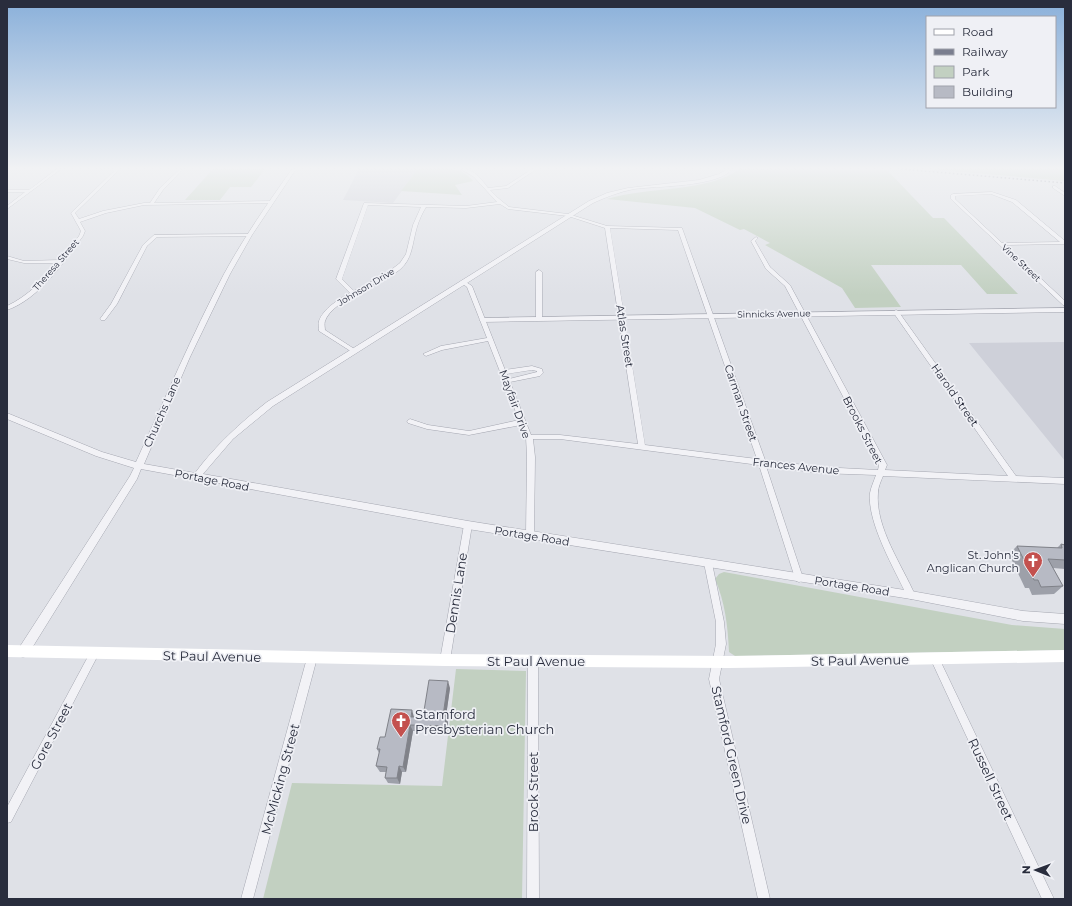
<svg xmlns="http://www.w3.org/2000/svg" width="1072" height="906" viewBox="0 0 1072 906" font-family="Montserrat,sans-serif">
<rect width="100%" height="100%" fill="#dfe1e7"/>
<path fill="#ced0d9" d="M359 169H418L393 203 343 200Z
M1065 342V461L969 343Z"/>
<path fill="#c2d0c1" d="M213 169H265L251 187H230L220 200H185Z
M418 169C437 169 460 164 473 181L455 185 462 195 401 191Z
M739 169 887 170 933 218H944L1018 294H987L961 265H871L901 307 855 308 842 288 765 245 770 243 744 229 740 230 695 208 607 199C644 187 711 192 739 169Z
M930 169H1065V181Z
M724 572 1012 625 1065 629V650L735 656 729 652C728 627 725 602 715 579L719 574Z
M456 669 526 671 522 899H263L292 783 442 786Z"/>
<g fill="none" stroke-linecap="round" stroke-linejoin="round">
<defs>
<path id="minor" d="M57 169H61L7 209V206L25 192H7V190H29Z
M101 169H116L118 171 75 213 79 219 103 211 144 203H150L160 188 180 169 182 170 181 171 163 190 154 203 271 201 273 202 271 203 144 205 106 213 80 222 85 231 83 236C64 262 39 299 7 310V306C28 296 43 280 58 263H24L7 259V256L24 261 60 260 79 236 81 231 71 213 114 171Z
M461 169C472 167 482 180 488 188L506 186 532 169H536L535 170 508 188 490 190 498 198 509 207 568 214 607 226 682 228 765 460 820 467 878 470 879 465 785 286 766 269 751 241 756 237 758 238 755 241 770 267 790 285 887 465 885 470 1008 476 893 312 896 310 898 311 1016 476 1065 478V484L883 476C881 481 878 487 878 493 875 527 902 565 915 595L914 598 911 599 908 598C895 570 867 523 870 493 871 487 874 481 876 475L820 473 766 466 803 578 802 581 799 582 796 581 795 578 759 465 560 439H533L535 457 534 535 533 537 530 538 527 537 526 535 527 457 526 437 521 425 469 435 427 429 408 423 407 421 410 419 428 425 469 431 519 420 488 341 442 350 426 356 423 354 441 346 487 338 467 287 460 282 463 280 472 286 505 370 532 366 542 369 543 373 540 376 510 382 531 435H560L638 444 605 228 568 216 508 209 500 204 466 208 426 207C422 214 419 220 417 227 412 243 413 260 398 271 380 283 332 301 325 321 324 324 325 328 325 330L356 350V352H352L319 331C319 328 318 324 319 321 323 309 339 299 350 293L336 279 364 203 466 206 497 202 474 177ZM368 205 421 207 413 225 406 254 400 263 387 273 354 291 342 279ZM610 228 678 230 757 459 645 445ZM532 370 537 371V372L509 379 507 374Z
M1053 186H1055L1065 193V196L1053 188Z
M992 192 1016 200 1065 241V244L1005 245 1065 301V306L1063 305 951 199V195L953 194ZM991 194 1012 202 1060 242 1002 243 955 199V196Z
M249 234 251 235V236L157 237 147 246 117 304 105 320H101L100 319 111 304 143 245 154 235Z
M539 270 542 272V318L539 320 536 318V272Z
M468 522 471 523 472 525 450 660 448 663 445 664 442 663 440 660 464 525 465 523Z
M708 560 711 561 712 563 724 622 726 644 719 679 770 899H758L709 679 716 644V622L704 563 705 561Z
M94 650 97 651 99 654 97 657 11 822 7 823V807L91 651Z
M312 654 315 655 317 658 253 899H241L307 658 309 655Z
M935 655 938 656 1054 899H1042L932 662 930 659 932 656Z
M533 657 536 658 538 661 539 899H527L528 661 530 658Z"/>
<path id="tertiary" d="M292 169H296L252 235 230 274 190 357 144 464 195 473C215 446 240 423 267 402L589 201 607 193 628 188 699 180 719 174 728 169H732C719 187 656 186 634 189 619 192 606 197 593 203L273 406 233 439 203 474 468 521 911 591 1023 611 1065 614V624L1023 621 911 599 468 529 141 469 137 479 27 656 23 657 19 656 18 652 19 648 130 476 134 468 96 456 7 419V413L102 452 136 462C165 399 192 335 224 274 244 237 268 203 292 169Z
M1065 308V312L482 322 479 320 482 318Z"/>
</defs>
<use href="#minor" stroke="#a5a7b1" stroke-width="1"/>
<use href="#tertiary" stroke="#a5a7b1" stroke-width="1"/>
<use href="#minor" fill="#f2f2f6" fill-rule="evenodd"/>
<use href="#tertiary" fill="#f2f2f6" fill-rule="evenodd"/>
<path fill="#fff" fill-rule="evenodd" d="M7 645 445 654 729 656 1065 650V662L729 668 445 666 7 657Z"/>
<path stroke="#7a7e8f" stroke-width="1.5" stroke-dasharray="1.5 2.5" stroke-linecap="butt" d="M901 169 1065 183"/>
</g>
<path fill="#9da0a9" d="M1061 544 1065 545V569L1053 568 1063 586 1054 594 1032 595 1029 588H1025L1009 554 1017 546 1057 548Z
M450 688 446 716 448 723 447 732 413 731 406 772H402L400 784 388 783 385 778 386 772H380L376 766 379 753 377 749 385 737 414 717H423Z"/>
<path fill="#808289" d="M448 681 450 688 445 723 443 716Z
M412 710 414 717H411Z
M446 717 448 723 447 732 445 726Z
M410 725 413 731 406 772 403 767Z
M399 766 402 772 400 784 397 778Z"/>
<path fill="#b7bac4" stroke="#808289" d="M1061 544 1065 545V560L1048 559 1063 586 1041 587 1038 580H1034L1017 546 1062 548Z
M429 680 448 681 443 716 446 717 445 726 410 725 403 767 399 766 397 778H385L387 767 376 766 380 749H377L380 737H385L391 709 412 710 411 717H423Z"/>
<linearGradient id="sky" x2="0" y2="1"><stop stop-color="#8ab0da"/><stop offset="0.57" stop-color="#f1f2f4"/><stop offset="1" stop-color="#f1f2f4" stop-opacity="0"/></linearGradient>
<rect width="1072" height="295" fill="url(#sky)"/>
<defs>
<symbol id="church-pin" viewBox="-11 -11 22 30"><path d="M0 17L-7.5 6A9.5 9.5 0 1 1 7.5 6Z" fill="#c3504e" stroke="#eff0f5"/><path d="M-1.2-6h2.4v3.5h3.3v2.4h-3.3V6h-2.4V-.1h-3.3v-2.4h3.3Z" fill="#fff"/></symbol>
</defs>
<g fill-rule="evenodd">
<use href="#church-pin" x="1022" y="550" width="22" height="30"/>
<use href="#church-pin" x="390" y="710" width="22" height="30"/>
</g>
<g text-anchor="middle" stroke-width="3.5" stroke-linejoin="round" paint-order="stroke">
<g font-size="9" fill="#292d3d" stroke="#eff0f5">
<text transform="translate(1021 263) rotate(43)" y="3">Vine Street</text>
<text transform="translate(56 265) rotate(-49)" y="3">Theresa Street</text>
<text transform="translate(366 287) rotate(-31)" y="3">Johnson Drive</text>
<text transform="translate(774 314) rotate(-1)" y="3">Sinnicks Avenue</text>
</g>
<g font-size="11" fill="#292d3d" stroke="#eff0f5">
<text transform="translate(625 336) rotate(81)" y="4">Atlas Street</text>
<text transform="translate(955 395) rotate(55)" y="4">Harold Street</text>
<text transform="translate(741 403) rotate(71)" y="4">Carman Street</text>
<text transform="translate(515 404) rotate(70)" y="4">Mayfair Drive</text>
<text transform="translate(162 412) rotate(-66)" y="4">Churchs Lane</text>
<text transform="translate(863 430) rotate(63)" y="4">Brooks Street</text>
<text transform="translate(796 466) rotate(6)" y="4">Frances Avenue</text>
<text transform="translate(212 480) rotate(11)" y="4">Portage Road</text>
<text transform="translate(532 536) rotate(9)" y="4">Portage Road</text>
<text transform="translate(852 586) rotate(9)" y="4">Portage Road</text>
</g>
<g font-size="11" fill="#292d3d" stroke="#eff0f5" text-anchor="end">
<text x="1019" y="559">St. John's<tspan x="1019" dy="13">Anglican Church</tspan></text>
</g>
<g font-size="13" fill="#292d3d" stroke="#eff0f5">
<text transform="translate(456 593) rotate(-81)" y="5">Dennis Lane</text>
<text transform="translate(212 656) rotate(1)" y="5">St Paul Avenue</text>
<text transform="translate(860 660) rotate(-1)" y="5">St Paul Avenue</text>
<text x="536" y="666">St Paul Avenue</text>
<text transform="translate(51 736) rotate(-62)" y="5">Gore Street</text>
<text transform="translate(732 755) rotate(77)" y="5">Stamford Green Drive</text>
<text transform="translate(280 779) rotate(-75)" y="5">McMicking Street</text>
<text transform="translate(991 779) rotate(65)" y="5">Russell Street</text>
<text transform="translate(533 792) rotate(-90)" y="5">Brock Street</text>
</g>
<g font-size="13" fill="#292d3d" stroke="#eff0f5" text-anchor="start">
<text x="415" y="719">Stamford<tspan x="415" dy="15">Presbysterian Church</tspan></text>
</g>
</g>
<rect width="1072" height="906" fill="none" stroke="#292d3d" stroke-width="16"/>
<rect x="926" y="16" width="130" height="92" fill="#eff0f5" stroke="#a0a2ab"/>
<rect x="934" y="29" width="20" height="6" fill="#ffffff" stroke="#a0a2ab"/>
<text x="962" y="36" font-size="12" fill="#292d3d">Road</text>
<rect x="934" y="49" width="20" height="6" fill="#7a7e8f" stroke="#a0a2ab"/>
<text x="962" y="56" font-size="12" fill="#292d3d">Railway</text>
<rect x="934" y="66" width="20" height="12" fill="#c2d0c1" stroke="#a0a2ab"/>
<text x="962" y="76" font-size="12" fill="#292d3d">Park</text>
<rect x="934" y="86" width="20" height="12" fill="#b7bac4" stroke="#a0a2ab"/>
<text x="962" y="96" font-size="12" fill="#292d3d">Building</text>
<g transform="translate(1036 870) rotate(271)" stroke="#eff0f5" stroke-width="3" paint-order="stroke">
<path d="M0-3L7 15L0 10L-7 15Z" fill="#292d3d"/>
<text y="-6" font-size="11" font-weight="bold" text-anchor="middle" fill="#292d3d">N</text>
</g>
</svg>
